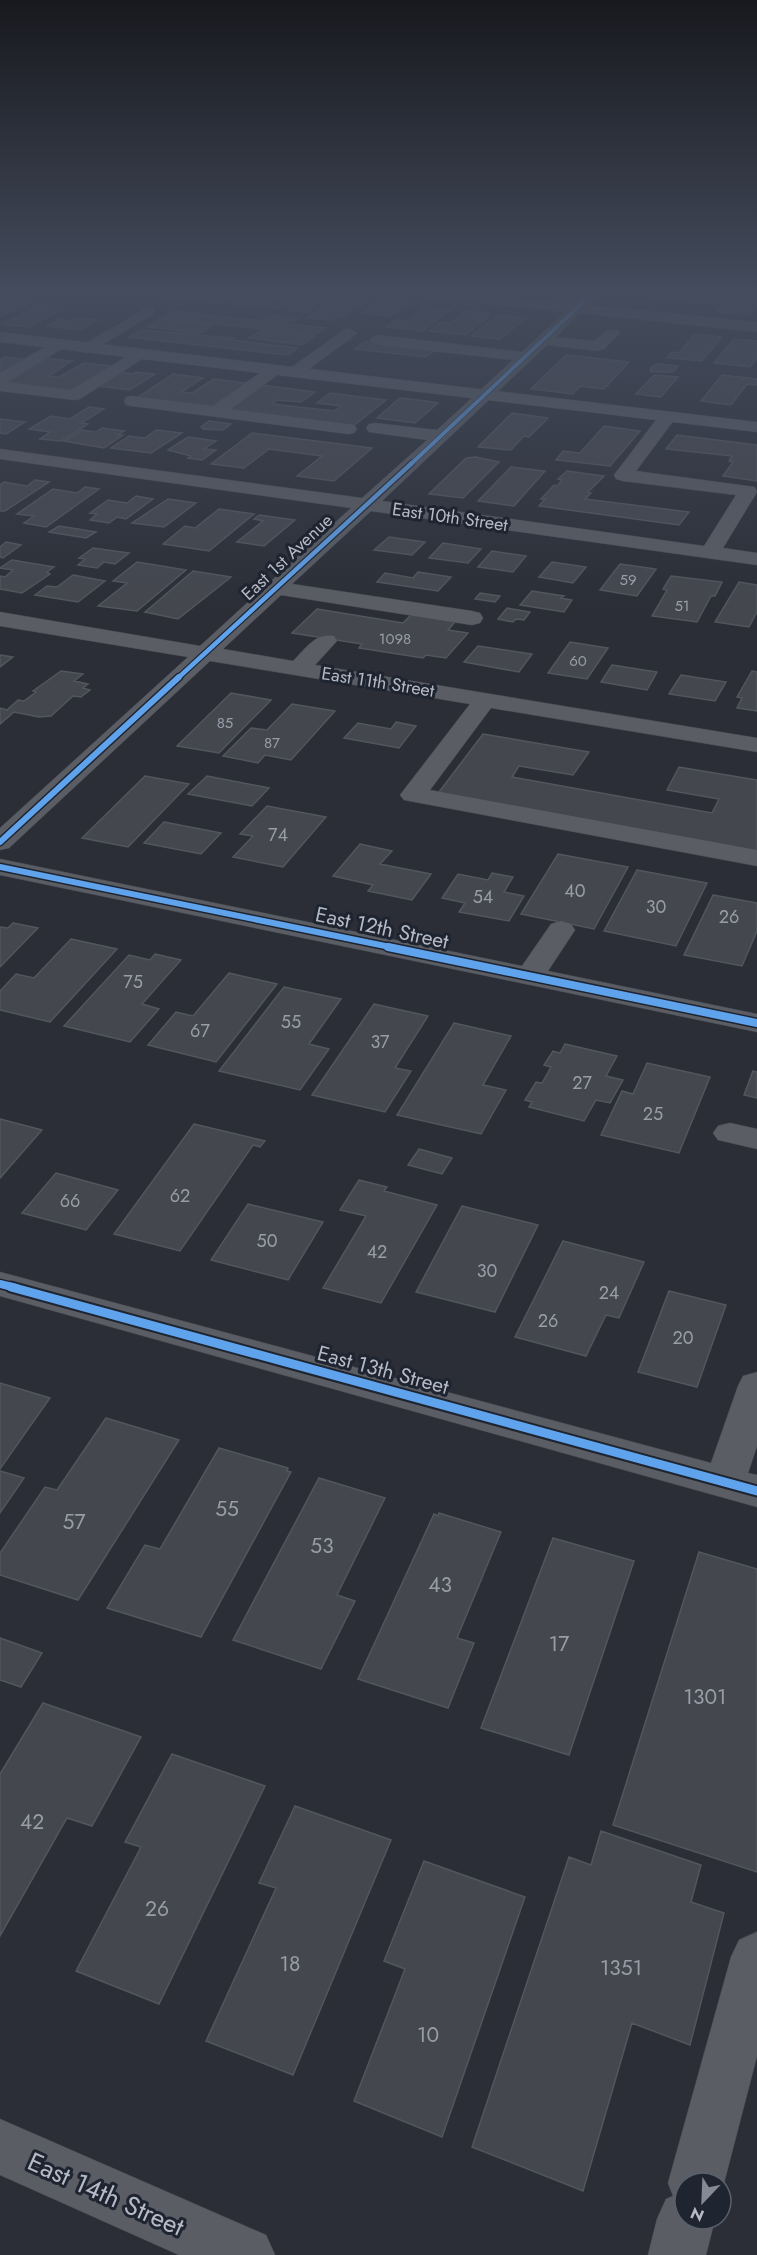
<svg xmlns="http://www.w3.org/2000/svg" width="757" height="2255" viewBox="0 0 757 2255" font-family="Jost,sans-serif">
<rect width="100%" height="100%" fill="#2b2e36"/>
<path fill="#44474e" stroke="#52565d" stroke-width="1.5" d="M162 293H194L182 299H173L157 296Z
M207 293H237L221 303 195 300Z
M252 293H286L261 308 233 304Z
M311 293 332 294 307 312 273 308 292 296 305 297Z
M653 293H725L715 304 649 297Z
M732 293H757V306L749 315 716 312Z
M3 298 31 301 0 317V300Z
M351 298 367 300 342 317H336L330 320 306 318 335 299 347 301Z
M384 300 395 301 392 303 409 305 391 316 363 313Z
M37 306 62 309 29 327 3 324Z
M426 307 450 310 423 331 386 327 396 320 408 321Z
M174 311 326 328 315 335 163 318Z
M465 311 491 314 466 335 429 331 441 322 451 323Z
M269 315 298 318 292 322 263 319Z
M498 315 526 318 500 339 471 336Z
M77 318 98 320 79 330 47 326 60 319 72 321Z
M160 319 213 325 200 333 147 327Z
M141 330 234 338 231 340 298 348 288 355 129 337Z
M260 331 314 337 302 345 248 338Z
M695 334 722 337 702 361 667 358 672 352 679 353Z
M734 339 757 341V358L750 367 714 363Z
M366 341 436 349 426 357 355 349Z
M566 355H568L629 362 604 389 580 386 573 394 531 389Z
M5 357 29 360 0 377V360Z
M43 358 72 361 48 376 59 377 84 363 114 366 74 391 1 382Z
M659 364 678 366 673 372H651L652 370H650L653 366Z
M120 372 133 374 136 372 155 374 130 390 97 386Z
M173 374 203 378 181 392 192 393 214 379 246 383 210 408 135 399Z
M654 375 678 377 661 397 636 394Z
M722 375 757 379V385L747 384 731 405 701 401Z
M261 385 315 392 301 402 277 400 272 404 334 411 341 406 317 403 330 393 386 400 352 427 225 411Z
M400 398 427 401 438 403 415 423 377 418Z
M89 407 104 409 81 423 88 424 61 441 40 439 50 432 29 429 51 416 70 419Z
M512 413 548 418 529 437 524 436 511 450 478 447Z
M0 419 25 422 6 434 0 433Z
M209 421 231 424 223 430 202 429 205 428 201 427Z
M604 426 640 431 610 466 556 460 563 451 580 453Z
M102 428 124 431 118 435H123L104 448 64 441 82 430 96 432Z
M156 430 182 433 151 453 111 448 129 436 145 438Z
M252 433 372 448 334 481 297 476 322 456 269 449 244 468 211 464Z
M677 435 757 445V481L723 476 733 462 729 461 732 456 666 449Z
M188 437 216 441 204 449 216 450 202 460 188 458 191 456 168 450Z
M476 457 499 462 463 498 429 494 466 458Z
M511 467 545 471 514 506 478 501Z
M567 471 604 476 588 492 591 493 585 499 689 512 679 525 539 506 545 499H541L554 485 557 486 562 480 558 479Z
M35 480 49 482 5 511H0V485L4 482 27 486Z
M85 487 99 489 46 527 24 523 34 516 17 514 53 489 77 493Z
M136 496 153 499 126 519 117 517 109 523 90 520 97 514 90 513 108 500 127 503Z
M168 499 196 503 164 527 132 523Z
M219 509 254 514 209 551 163 544 185 526 195 528Z
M259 515 295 520 264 546 237 542 263 521 254 519Z
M59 526 96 532 86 538 49 532Z
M389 537 425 542 412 555 374 550Z
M6 542 21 545 3 558 0 557V547Z
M443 543 481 549 468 563 429 558Z
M93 548 129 553 115 564 104 562 97 568 78 565 85 559 79 558Z
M492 551 526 556 513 572 478 567Z
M12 560 54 567 47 572 50 574 22 593 0 589V576L5 577 13 570 0 568Z
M137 562 186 570 137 611 98 606 127 583 113 581Z
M552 562 586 567 573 583 539 577Z
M620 564 656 569 637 596 600 590Z
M193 571 231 577 178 619 145 612Z
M418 572 451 577 438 591 377 582 385 573 413 578Z
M73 575 105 581 78 602 35 595 47 586 57 587Z
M671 576 722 582 715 596H711L697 622 652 616 667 590 663 589Z
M739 582 757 585V612L749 627 715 622Z
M532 591 564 596 561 598 572 600 564 612 520 605Z
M480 593 500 596 495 602 475 599Z
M507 608 530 612 524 620 516 619 513 622 498 619Z
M317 609 403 623 411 615 455 622 448 630 468 633 446 658 426 655 423 658 359 648 362 644 292 633Z
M570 642 608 648 587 679 548 673Z
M478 646 532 654 519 672 464 662Z
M0 655 13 657 0 667Z
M612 665 657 672 647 690 601 682Z
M61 671 83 674 74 681 88 684 83 688 90 690 81 697 73 696 51 716 39 717 14 712 0 724V708L7 710 18 700 24 701 36 692 33 691Z
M752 671 757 672V711L737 708 742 698 737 697Z
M681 675 726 682 715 701 669 694Z
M231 693 271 700 219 753 177 746Z
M292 704 335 711 291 760 265 755 258 763 223 756 251 728 267 730Z
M396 722 416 726 399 748 344 738 358 723 391 729Z
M483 734 589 752 573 775 519 766 512 777 712 813 719 799 667 790 679 767 757 780V855L436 796Z
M145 776 189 784 128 847 82 838Z
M207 776 269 788 252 806 188 794Z
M267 806 326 817 283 867 233 857 253 836 240 834Z
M164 822 221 833 201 854 144 843Z
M360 844 392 851 380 864 431 874 412 900 368 891 373 885 333 876Z
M558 854 628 867 594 929 521 914Z
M637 870 707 883 676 946 604 931Z
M492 873 513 877 504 892 524 896 509 921 459 912 465 903 442 898 458 874 488 880Z
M713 895 757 903V931L742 966 684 955Z
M13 923 38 928 0 967V927L8 928Z
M71 939 117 949 50 1022 0 1010V991L16 974 34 978Z
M155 954 181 960 142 1004 159 1009 130 1042 64 1026 129 955 150 960Z
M229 973 277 984 216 1062 148 1045 176 1012 193 1016Z
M284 987 341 999 309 1044 329 1049 300 1090 219 1071Z
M374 1004 428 1016 395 1068 411 1071 385 1112 312 1095Z
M454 1023 511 1036 483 1085 506 1090 481 1134 397 1115Z
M565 1044 617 1056 606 1076 623 1080 610 1103 596 1100 584 1121 529 1107 532 1102 525 1100 536 1082 542 1083 551 1067 544 1065 553 1051 560 1053Z
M647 1063 710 1077 679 1153 601 1135 622 1091 633 1094Z
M753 1071 757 1072V1098L744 1095Z
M0 1119 42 1130 0 1178Z
M194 1124 265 1141 260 1147 253 1145 180 1251 114 1234Z
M419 1149 452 1158 442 1174 408 1165Z
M56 1173 118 1190 86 1230 22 1213Z
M359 1180 387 1187 384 1191 437 1205 381 1303 323 1288 366 1216 340 1210Z
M248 1204 323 1222 288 1280 211 1260Z
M462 1206 538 1225 495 1312 416 1292Z
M563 1241 644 1262 619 1318 606 1315 586 1356 515 1337Z
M669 1291 726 1305 697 1387 638 1372Z
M0 1383 50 1398 0 1469Z
M106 1418 179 1440 78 1600 0 1575V1553L45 1487 57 1490Z
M219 1448 288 1468 287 1471 291 1472 201 1637 107 1608 145 1545 160 1549Z
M0 1471 24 1478 0 1513Z
M319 1478 385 1498 337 1595 355 1601 321 1669 233 1640Z
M439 1513 501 1532 457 1638 474 1643 448 1708 358 1679 434 1514 438 1516Z
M553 1538 634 1561 569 1755 481 1728Z
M699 1552 757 1569V1872L613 1825Z
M0 1638 42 1653 21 1687 0 1680Z
M43 1703 141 1737 92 1826 67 1818 0 1936V1774Z
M172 1754 265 1786 159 2004 76 1971 141 1847 125 1842Z
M295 1806 391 1840 293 2075 206 2041 276 1888 259 1883Z
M601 1831 701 1865 691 1902 724 1913 690 2045 632 2023 583 2191 472 2147 569 1857 591 1865Z
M424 1861 525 1897 442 2137 354 2101 405 1969 384 1961Z"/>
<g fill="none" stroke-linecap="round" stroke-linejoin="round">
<defs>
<path id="minor" d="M421 293H472L573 304 584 293H600L589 305 757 322V332L580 313 556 337 594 341 607 330H617L620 333 604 349 598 351 547 345 382 501 704 546 736 495 623 481 616 479 614 475 662 412H674L677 416 636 471 755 487 757 492 723 548 757 553V565L371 511 292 584 472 611 480 613 483 618 480 623 472 625 281 595 223 649 293 661C305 649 316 632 334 636L337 641 315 665 757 738V752L491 708 430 790 757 850V866L404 800 400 795 470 704 210 661 9 848 0 850V828L188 657 0 626V612L200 646 351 508 0 459V449L362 498 427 440 369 432 366 428 369 424 375 423 437 430 513 360 378 345 370 340 372 337 378 335 522 352 565 312 428 297Z
M148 307 153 308 155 311 153 314 92 351 86 353 78 348Z
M349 328 357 333 354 336 301 375H289L287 372 289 369 344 330Z
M59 339 67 344 65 347 8 382 71 390 136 351H148L150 354 80 399 74 400 0 391V373Z
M274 365 282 370 280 373 231 409 348 424 354 425 357 429 354 433 348 434 132 406 126 405 124 401 126 397 132 396 213 406 268 367Z
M0 859 522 966 551 924 561 921 571 924 575 930 548 971 757 1014V1032L0 875Z
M730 1123 757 1129V1149L718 1140 713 1133 718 1126Z
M0 1272 711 1463 738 1386 743 1376 757 1372V1446L748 1473 757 1475V1507L0 1296Z
M757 1932V2056L724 2183 721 2191V2183H685V2219H715L706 2255H648L657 2219 666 2199 673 2196 668 2183 731 1957 739 1940Z
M0 2119 266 2235 275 2255H179L0 2175Z"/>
<path id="major" d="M0 332 757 422V432L0 342Z"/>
</defs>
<use href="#minor" stroke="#47494f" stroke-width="1"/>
<use href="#major" stroke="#484b53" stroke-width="1"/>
<use href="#minor" fill="#5a5d64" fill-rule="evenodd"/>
<use href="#major" fill="#5c5f66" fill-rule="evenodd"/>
<defs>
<path id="cycleway-far4" d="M411 464 593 293"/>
<path id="cycleway-far3" d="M178 678 412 463"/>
<path id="cycleway-far2" d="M0 842 179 677
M0 867 395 948"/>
<path id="cycleway-far1" d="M388 947 757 1023
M0 1284 16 1288"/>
<path id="cycleway" d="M11 1287 757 1491"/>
</defs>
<use href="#cycleway-far4" stroke="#1e2430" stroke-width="5"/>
<use href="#cycleway-far3" stroke="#1e2430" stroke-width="7"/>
<use href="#cycleway-far2" stroke="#1e2430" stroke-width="9"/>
<use href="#cycleway-far1" stroke="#1e2430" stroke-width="11"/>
<use href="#cycleway" stroke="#1e2430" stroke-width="13"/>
<use href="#cycleway-far4" stroke="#60a3ed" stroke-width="4"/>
<use href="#cycleway-far3" stroke="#60a3ed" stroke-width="4.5"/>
<use href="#cycleway-far2" stroke="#60a3ed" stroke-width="6"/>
<use href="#cycleway-far1" stroke="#60a3ed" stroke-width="8"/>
<use href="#cycleway" stroke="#60a3ed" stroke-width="9"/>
</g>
<linearGradient id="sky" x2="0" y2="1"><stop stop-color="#18191e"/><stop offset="0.48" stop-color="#444c5d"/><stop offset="1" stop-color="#444c5d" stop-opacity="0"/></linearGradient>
<rect width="757" height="609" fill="url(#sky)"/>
<g text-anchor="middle" stroke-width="6" stroke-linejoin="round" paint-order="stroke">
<g font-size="15" fill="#999da8">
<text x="628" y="585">59</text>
<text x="682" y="611">51</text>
<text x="395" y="644">1098</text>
<text x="578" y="666">60</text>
<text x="225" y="728">85</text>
<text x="272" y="748">87</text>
</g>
<g font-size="18" fill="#b5bac6" stroke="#1e2430">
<text transform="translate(450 517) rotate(8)" y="6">East 10th Street</text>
<text transform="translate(287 557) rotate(-43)" y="6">East 1st Avenue</text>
<text transform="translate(378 682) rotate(9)" y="6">East 11th Street</text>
</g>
<g font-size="18" fill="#999da8">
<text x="278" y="841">74</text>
<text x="575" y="897">40</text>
<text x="483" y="903">54</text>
<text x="656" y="913">30</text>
<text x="729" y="923">26</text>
<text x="133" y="988">75</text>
<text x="291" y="1028">55</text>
<text x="200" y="1037">67</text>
<text x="380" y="1048">37</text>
<text x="582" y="1089">27</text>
<text x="653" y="1120">25</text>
<text x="180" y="1202">62</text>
<text x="70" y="1207">66</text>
<text x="267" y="1247">50</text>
<text x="377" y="1258">42</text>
<text x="487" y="1277">30</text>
<text x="609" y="1299">24</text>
<text x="548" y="1327">26</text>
<text x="683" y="1344">20</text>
</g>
<g font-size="21" fill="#b5bac6" stroke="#1e2430">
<text transform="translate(382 928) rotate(12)" y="7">East 12th Street</text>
<text transform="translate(383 1370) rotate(15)" y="7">East 13th Street</text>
</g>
<g font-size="21" fill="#999da8">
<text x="227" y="1516">55</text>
<text x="74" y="1529">57</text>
<text x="322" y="1553">53</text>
<text x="440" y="1592">43</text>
<text x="559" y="1651">17</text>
<text x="705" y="1704">1301</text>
<text x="32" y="1829">42</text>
<text x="157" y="1916">26</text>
<text x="290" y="1971">18</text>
<text x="621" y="1975">1351</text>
<text x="428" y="2042">10</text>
</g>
<g font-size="26" fill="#b5bac6" stroke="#1e2430">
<text transform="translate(106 2194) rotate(24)" y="9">East 14th Street</text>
</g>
</g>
<g transform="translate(703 2201) rotate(203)"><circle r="28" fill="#1e2430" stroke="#5a606c" stroke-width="1.5"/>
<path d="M0-4.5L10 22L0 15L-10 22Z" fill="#858994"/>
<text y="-9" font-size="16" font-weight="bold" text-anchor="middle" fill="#b5bac6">N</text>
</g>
</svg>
